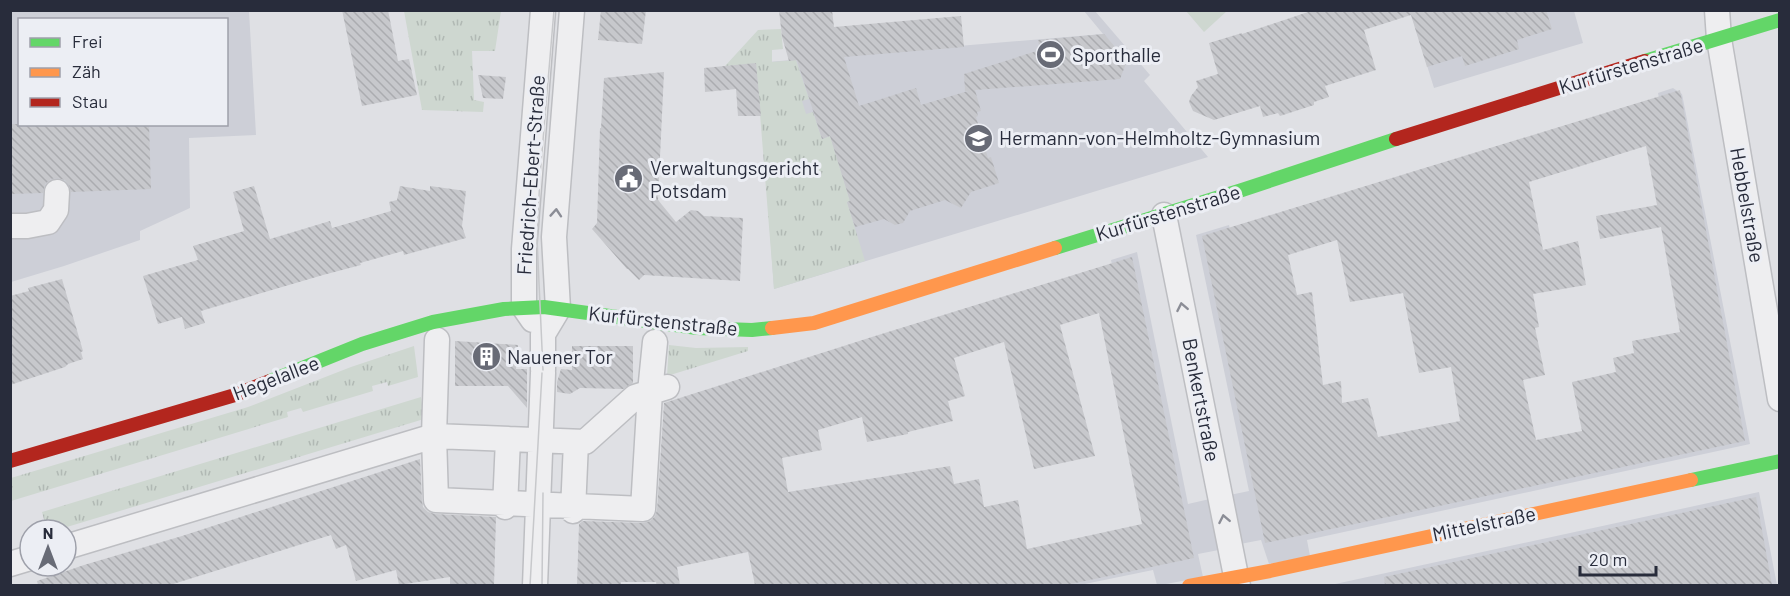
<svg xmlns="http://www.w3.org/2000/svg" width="1790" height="596" viewBox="0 0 1790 596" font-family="Barlow,sans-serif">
<defs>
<pattern id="grass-tufts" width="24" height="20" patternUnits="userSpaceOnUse" patternTransform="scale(1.5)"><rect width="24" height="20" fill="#ced7d0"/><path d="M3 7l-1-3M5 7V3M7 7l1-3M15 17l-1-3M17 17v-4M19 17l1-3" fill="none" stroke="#b1b9b4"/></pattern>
<pattern id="building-back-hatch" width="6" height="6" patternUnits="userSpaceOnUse" patternTransform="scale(1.5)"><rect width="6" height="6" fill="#c7c8cc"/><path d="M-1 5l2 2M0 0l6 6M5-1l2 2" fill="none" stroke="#abacb0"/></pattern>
</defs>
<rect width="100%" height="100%" fill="#dfe0e4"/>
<path fill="#cdcfd7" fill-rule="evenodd" d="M11 11H249L256 135 189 138 190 208 140 231V240L64 266 11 282ZM20 20H226V124H20Z
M1084 11H1095L1150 75 1144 81 1208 157 774 289 762 119 756 63 1103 34Z
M1410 11H1574L1583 43 1434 88Z
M1673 88 1682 94 1750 444 1307 540 1310 556 1269 564 1261 540 1235 545 1225 496 1249 491 1196 235 1229 225 1290 516 1727 423 1658 93Z
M1137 252 1188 504 1214 498 1224 549 1198 554 1203 577 1161 585H1157L1153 570 1080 585 931 586 1168 534 1111 260Z
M1759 492 1777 585H1758L1745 519 1438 585 1326 586Z"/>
<path fill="url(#grass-tufts)" d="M404 11H501L495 51H472L474 100 484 102 483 112 422 110Z
M781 29 783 49 772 50V62L796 60 809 99 802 101 806 114 813 112 822 139 830 136 850 201 847 202 865 261 774 289 756 64 725 66 758 30Z
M669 345 696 348 748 347V351L667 376Z
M414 346 418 377 388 386 387 382 372 386 373 391 303 412 301 408 287 412 288 417 11 501V478L248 407 351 367Z
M421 397 424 419 57 530 53 520 45 523 42 512Z"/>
<path fill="#ced7d0" d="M1186 11H1227L1204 32Z"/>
<path fill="url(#building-back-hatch)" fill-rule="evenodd" d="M342 10H388L398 61 409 59 417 95 362 106Z
M601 10H646L642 44 598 40Z
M779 10H832L834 27 961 16 964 47 844 57 859 106 916 88 921 105 968 91H965L964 74 1040 50 1038 40 1104 34 1127 61 1120 79 975 90 981 111 977 112 978 116 976 117 988 158 991 157 999 183 971 192 961 208 945 200 910 211 903 223 895 225 884 219 855 227 847 202 850 201 830 136 822 139 797 60 789 61 782 37Z
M1314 10H1546L1552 29 1517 40 1519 49 1465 66 1462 56 1427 67 1411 15 1364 30 1376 70 1325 86 1329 97 1314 102V105L1280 116 1278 113 1263 117 1260 106 1214 120 1193 111 1189 102 1191 96 1198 87 1196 81 1218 74 1209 43 1242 33V34Z
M756 63 761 116H738L736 89 705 92 704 68Z
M664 72 658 200 676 222 691 210 698 211 704 216 743 218 740 281 644 275 639 280 628 269H627L592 229 597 223 600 128H601L604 78Z
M478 75 506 77 503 99 483 98Z
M1680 90 1745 441 1265 543 1202 236ZM1646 146 1657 205 1596 216 1600 239 1661 227 1680 332 1632 341 1634 353 1613 358 1616 372 1572 382 1582 431 1536 440 1523 380 1545 375 1535 328 1539 327 1533 294 1586 285 1578 241 1543 250 1529 182ZM1337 240 1350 302 1403 293 1419 373 1451 367 1460 421 1378 437 1368 398 1342 403 1341 381 1323 385 1312 292 1297 295 1288 255Z
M10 124H149L151 189 71 192 69 185 65 180 57 178 51 179 45 184 43 193 10 194Z
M254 186 270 239 330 221 332 228 391 211 389 202 397 200 400 186 430 191V186L466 191 462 226 466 238 404 255 403 251 360 263 361 265 323 275 201 311 205 323 185 329 182 317 158 324 143 276 198 260 193 246 244 231 233 192Z
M1132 257 1194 558 1066 585H755L748 552 677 567 680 585H657L656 582H621V585H577L579 524 583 521 643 523 650 521 655 516 657 510 664 403 875 336ZM1099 313 1142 524 1027 549 1018 500 984 507 979 479 954 484 950 466 788 492 782 458 822 450 818 430 862 417 867 442 908 434V432L953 421 948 401 965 396 954 358 1004 342 1034 469 1095 456 1060 325Z
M62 279 83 351 81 352 83 359 68 364 65 367 10 385V296L29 291 28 288Z
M455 341 518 345 516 369H527V408L508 386H455Z
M572 346H633V383L623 389 580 388 570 394 557 392V382L561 369 572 370Z
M420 459 422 500 423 507 428 512 435 514 496 517 494 585H450V577L399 585 396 570 356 581 346 545 336 549 331 535 170 585H38L37 581 84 565 182 536Z
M1756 497 1772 585H1385L1384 577Z"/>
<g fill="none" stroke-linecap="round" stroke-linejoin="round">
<defs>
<path id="street" d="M1717 10 1719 39 1780 399
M1164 215 1238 586
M10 226H27L48 222 56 210 57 192
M533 320 524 307V249L543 10
M437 340 434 436 436 500 643 509 650 392 655 342
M543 370V334L558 309 554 237 572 10
M505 507 508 439
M573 511 576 442
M66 547 434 436 585 442 635 397 667 387
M10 564 30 558
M535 586 543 373"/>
</defs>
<use href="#street" stroke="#bdbec2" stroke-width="27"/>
<use href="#street" stroke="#eeeef0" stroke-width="24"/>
<path stroke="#63d668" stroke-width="14" d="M1645 61 1780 20
M1055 248 1242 190 1396 139
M270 381 362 344 433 322 504 309 544 307 697 328 752 330 772 328
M1691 480 1780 461"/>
<path stroke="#ff974d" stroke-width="14" d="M772 328 814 323 1055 248
M1189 586 1270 571 1691 480"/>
<path stroke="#b3261e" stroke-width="14" d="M1396 139 1645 61
M10 461 235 395 270 381"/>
<path stroke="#c7c8cb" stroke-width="1.5" d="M543 370 537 239 540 176 554 10
M530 586 542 373
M542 586 543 493"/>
</g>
<defs><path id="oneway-chevron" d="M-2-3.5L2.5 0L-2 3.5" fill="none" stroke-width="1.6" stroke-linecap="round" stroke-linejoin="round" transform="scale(1.5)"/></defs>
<g stroke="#8b8d96">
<use href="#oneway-chevron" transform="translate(556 213) rotate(-86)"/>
<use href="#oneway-chevron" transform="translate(1182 307) rotate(-101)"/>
<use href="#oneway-chevron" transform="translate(1224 519) rotate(-101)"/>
</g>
<defs>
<symbol id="stadium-disc" viewBox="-11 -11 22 22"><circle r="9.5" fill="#686b76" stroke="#eceef4"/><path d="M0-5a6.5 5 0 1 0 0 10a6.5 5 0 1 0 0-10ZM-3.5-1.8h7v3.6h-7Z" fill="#fff"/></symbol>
<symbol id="school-disc" viewBox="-11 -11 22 22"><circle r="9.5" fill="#686b76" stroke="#eceef4"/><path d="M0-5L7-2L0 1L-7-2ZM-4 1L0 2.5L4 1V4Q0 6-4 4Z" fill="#fff"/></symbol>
<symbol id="civic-disc" viewBox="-11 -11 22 22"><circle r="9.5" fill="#686b76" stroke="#eceef4"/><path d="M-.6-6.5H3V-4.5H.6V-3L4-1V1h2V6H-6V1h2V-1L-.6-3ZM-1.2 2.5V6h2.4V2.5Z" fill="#fff"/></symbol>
<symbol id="building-disc" viewBox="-11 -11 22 22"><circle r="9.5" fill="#686b76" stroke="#eceef4"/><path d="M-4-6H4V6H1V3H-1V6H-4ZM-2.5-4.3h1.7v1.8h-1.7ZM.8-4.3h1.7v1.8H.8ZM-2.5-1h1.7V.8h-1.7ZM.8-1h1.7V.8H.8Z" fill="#fff"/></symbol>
</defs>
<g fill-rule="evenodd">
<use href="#stadium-disc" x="1034" y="38" width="33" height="33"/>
<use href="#school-disc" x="962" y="122" width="33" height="33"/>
<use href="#civic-disc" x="612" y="162" width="33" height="33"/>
<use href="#building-disc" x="470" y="340" width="33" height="33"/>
</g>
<g text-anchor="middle" stroke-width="6" stroke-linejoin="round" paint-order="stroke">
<g font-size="20" fill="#282c3b" stroke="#eceef4" text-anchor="start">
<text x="1072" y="62">Sporthalle</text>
<text x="999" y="145">Hermann-von-Helmholtz-Gymnasium</text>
<text x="650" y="175">Verwaltungsgericht<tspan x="650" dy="23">Potsdam</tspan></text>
<text x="507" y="364">Nauener Tor</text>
</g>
<g font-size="20" fill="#282c3b" stroke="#eceef4">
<text transform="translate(1631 66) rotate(-17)" y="7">Kurfürstenstraße</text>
<text transform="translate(531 175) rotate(-86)" y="7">Friedrich-Ebert-Straße</text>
<text transform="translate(1747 205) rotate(80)" y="7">Hebbelstraße</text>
<text transform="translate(1168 213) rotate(-17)" y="7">Kurfürstenstraße</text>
<text transform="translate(663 321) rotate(6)" y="7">Kurfürstenstraße</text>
<text transform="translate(276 378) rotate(-21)" y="7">Hegelallee</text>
<text transform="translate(1201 400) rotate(79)" y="7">Benkertstraße</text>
<text transform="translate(1484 524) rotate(-12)" y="7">Mittelstraße</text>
</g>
</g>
<rect width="1790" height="596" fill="none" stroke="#282c3b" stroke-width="24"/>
<rect x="18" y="18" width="210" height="108" fill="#eceef4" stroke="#9ea0aa" stroke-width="1.5"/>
<rect x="30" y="38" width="30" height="9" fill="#63d668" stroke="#9ea0aa" stroke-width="1.5"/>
<text x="72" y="48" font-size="18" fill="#282c3b">Frei</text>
<rect x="30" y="68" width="30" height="9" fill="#ff974d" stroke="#9ea0aa" stroke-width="1.5"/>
<text x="72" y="78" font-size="18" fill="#282c3b">Zäh</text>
<rect x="30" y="98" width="30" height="9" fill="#b3261e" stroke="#9ea0aa" stroke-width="1.5"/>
<text x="72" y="108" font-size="18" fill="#282c3b">Stau</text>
<g transform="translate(48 548)"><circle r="28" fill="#eceef4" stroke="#9ea0aa" stroke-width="1.5"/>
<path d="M0-4.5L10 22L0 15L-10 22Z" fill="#686b76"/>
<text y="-9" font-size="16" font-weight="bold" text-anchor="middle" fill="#282c3b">N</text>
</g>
<path d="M1580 566v9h76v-9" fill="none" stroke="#282c3b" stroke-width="3"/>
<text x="1589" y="566" font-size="18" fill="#282c3b" stroke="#eceef4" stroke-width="4.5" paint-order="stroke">20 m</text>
</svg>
